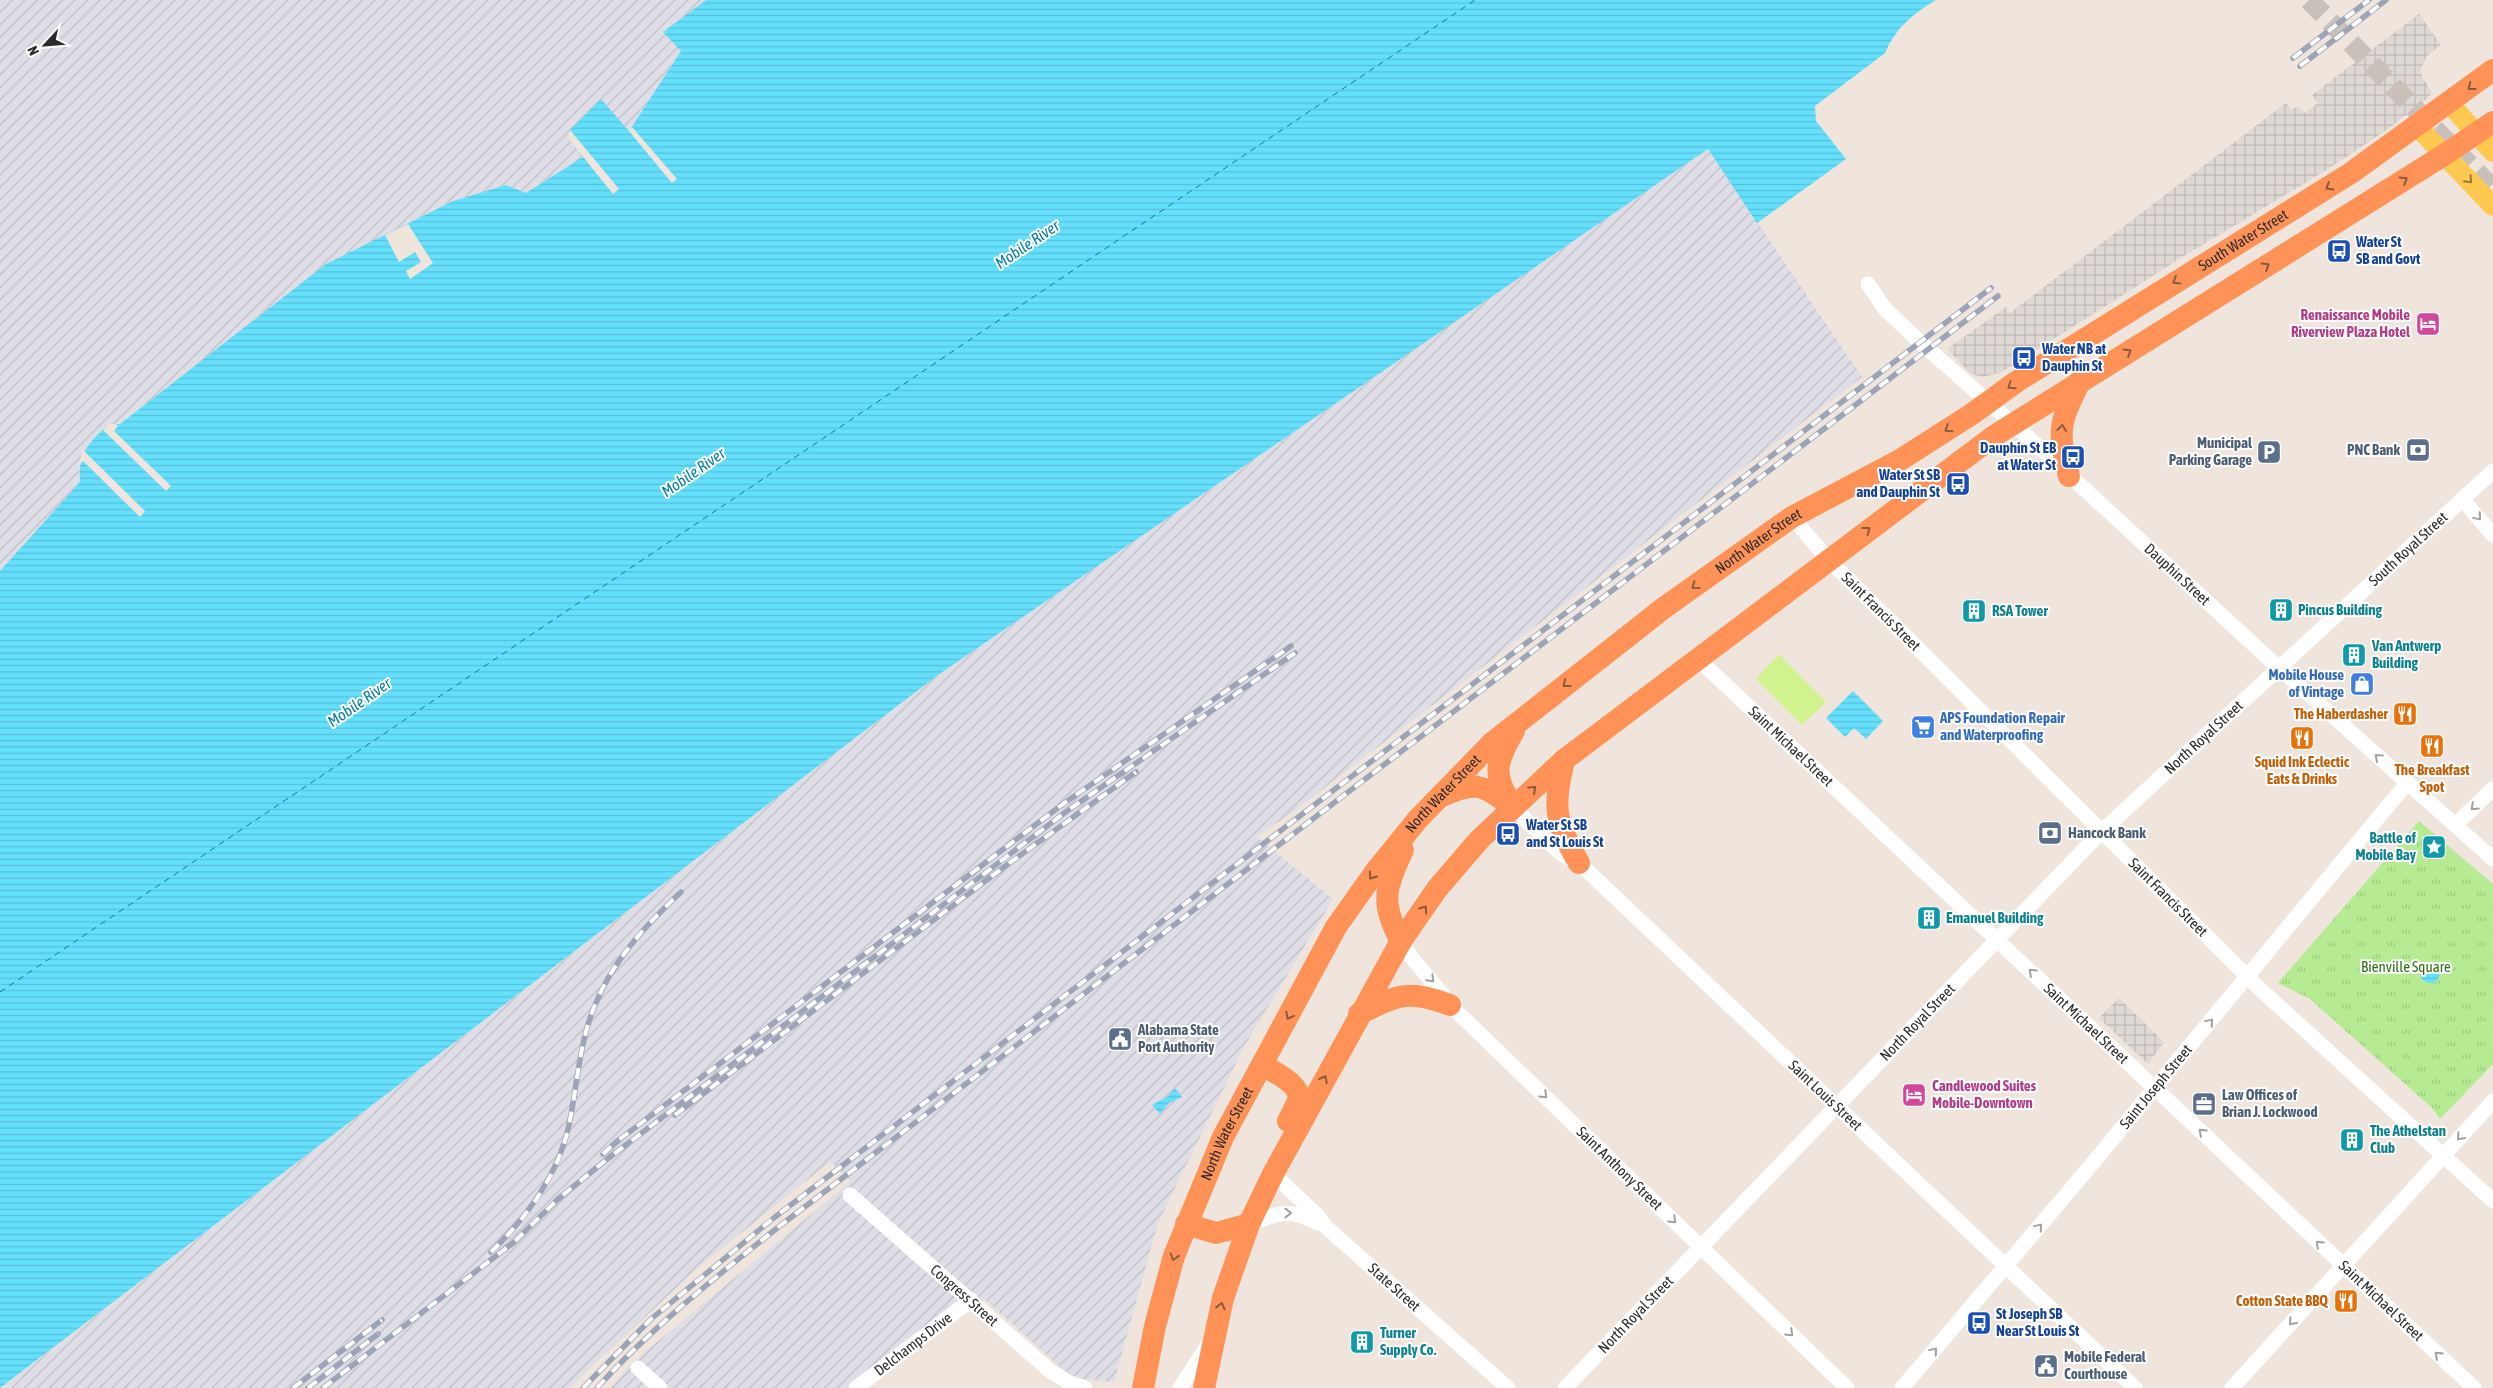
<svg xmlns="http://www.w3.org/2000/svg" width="2493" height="1388" viewBox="0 0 2493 1388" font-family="'Asap Condensed',sans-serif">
<defs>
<pattern id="industrial-furrows" width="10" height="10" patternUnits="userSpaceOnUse" patternTransform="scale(1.25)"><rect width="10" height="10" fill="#dfdde6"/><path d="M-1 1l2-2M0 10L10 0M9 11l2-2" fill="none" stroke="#c0bec5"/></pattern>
<pattern id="grass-tufts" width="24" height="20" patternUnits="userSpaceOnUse" patternTransform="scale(1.25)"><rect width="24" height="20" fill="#b7eb93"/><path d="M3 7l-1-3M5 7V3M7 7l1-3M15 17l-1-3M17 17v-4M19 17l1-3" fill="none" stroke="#9eca7f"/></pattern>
<pattern id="plaza-grid" width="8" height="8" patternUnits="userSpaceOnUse" patternTransform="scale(1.25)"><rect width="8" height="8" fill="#ded9d4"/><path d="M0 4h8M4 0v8" fill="none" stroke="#bfbab6"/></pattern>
<pattern id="water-rules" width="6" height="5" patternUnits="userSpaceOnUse" patternTransform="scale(1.25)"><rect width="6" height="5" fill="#64dffc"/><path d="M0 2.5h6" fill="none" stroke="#57c0d8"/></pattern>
</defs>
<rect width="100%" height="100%" fill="#efe5dc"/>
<path fill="url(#industrial-furrows)" d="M0 0H706L663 32 681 51 629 131 601 99 583 157 558 173 526 193 506 185 453 201 326 264 120 424H108L83 450 79 465 80 482 0 571Z
M1708 149 1862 377 1294 811 1257 837 1333 899 1244 1047 1158 1223 1114 1382 1073 1378 984 1299 867 1388H610L633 1362 851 1181 830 1162 701 1265 569 1388H1L938 675Z"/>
<path fill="url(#grass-tufts)" d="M2419 821 2493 884V1064L2440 1119 2432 1108 2310 999 2278 983Z"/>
<path fill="#d0f38d" d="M1779 654 1826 702 1802 725 1756 679Z"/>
<path fill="url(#plaza-grid)" d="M2419 14 2441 45 2426 57 2421 69 2422 77 2432 92 2429 97 2388 129 2325 171 2184 256 2000 373 1982 377 1970 373 1947 349 2006 307 2010 313 2286 103 2292 110 2298 106 2305 113 2318 103 2312 95Z
M2119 998 2164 1042 2148 1064 2099 1018Z"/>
<path fill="url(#water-rules)" d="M706 0H1936C1913 13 1895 29 1885 53L1815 106 1816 121 1846 159 1757 223 1708 149 938 675 0 1388V571L80 482C78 451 88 445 108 424H120L326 264 453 201 506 185 526 193 583 157 567 137 570 130 601 99 629 131 681 51 663 32Z
M1853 691 1883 721 1866 739 1854 728 1845 737 1826 718Z
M2420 973a10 10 0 1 1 20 0a10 10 0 1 1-20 0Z
M1175 1088 1182 1097 1169 1103 1160 1114 1152 1105 1167 1097Z"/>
<path fill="#efe5dc" d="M632 127 677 179 672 183 629 131Z
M570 130 619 189 613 194 567 137Z
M408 224 433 263 410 279 406 271 421 262 415 252 399 262 385 235Z
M108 424H116L118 426 114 431 171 486 166 491 103 430Z
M83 450 145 511 140 517 83 461 79 465Z"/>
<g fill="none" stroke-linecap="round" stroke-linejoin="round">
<path stroke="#007dab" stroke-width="1" stroke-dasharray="6 5" stroke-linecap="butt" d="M0 992 1475 0"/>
<path stroke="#c8c0b9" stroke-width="20" stroke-dasharray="20 10" stroke-linecap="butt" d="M2309 0 2493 189"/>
<g stroke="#fff" stroke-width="15">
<path id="s1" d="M1868 284 1885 309 1920 342 2029 438 2279 668 2493 859"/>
<path d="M2462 499 2493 535"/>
<path id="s2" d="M1792 517 1828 559 2261 990 2493 1201"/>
<path id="s3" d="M1699 660 2474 1388"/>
<path id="s4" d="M1513 807 1560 853 1579 863 2135 1388"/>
<path d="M2455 825 2493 789"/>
<path id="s5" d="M1401 941C1414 965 1435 982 1450 1005L1847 1388"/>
<path id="s6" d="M1273 1174 1317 1215 1326 1227 1508 1388"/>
<path id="s7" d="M850 1195 1049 1370 1068 1382 1085 1388"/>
<path d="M1249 1224C1281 1213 1287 1207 1318 1223"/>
<path d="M638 1368 660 1388"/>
<path id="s8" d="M856 1388 971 1300"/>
<path d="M1180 1388 1208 1345"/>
<path id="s9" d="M1565 1388 2101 832 2493 471"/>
<path id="s10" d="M1902 1388 2087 1170 2407 783"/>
<path d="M2232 1388 2493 1101"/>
</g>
<path stroke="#ffc951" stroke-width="20" d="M2449 103 2493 152
M2417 126 2493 206"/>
<g stroke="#ff9357" stroke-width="22">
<path d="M2069 476C2057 428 2059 425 2080 381"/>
<path d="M1564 760C1553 808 1554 820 1579 863"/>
<path d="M1442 796C1475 781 1482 784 1510 805"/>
<path d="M1513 807C1492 775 1495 763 1514 731"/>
<path d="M1401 941C1380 902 1385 889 1403 850"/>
<path d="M1359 1014C1398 995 1407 989 1450 1005"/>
<path d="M1263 1065C1273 1072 1302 1084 1298 1100 1296 1107 1291 1115 1288 1121"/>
<path d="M1186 1224 1216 1233 1249 1224"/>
<path id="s11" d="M1143 1388 1155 1326 1174 1256 1223 1137 1336 927 1375 872 1418 819 1492 743 1665 607 1792 517 1900 460 1972 414 2016 382 2351 173 2493 70"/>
<path d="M1204 1388 1223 1298 1249 1224 1273 1174 1401 941 1437 889 1479 840 1564 760 1994 436 2444 155 2493 122"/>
</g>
<defs>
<path id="rail" d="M2293 58 2369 0
M2300 66 2386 0
M675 1115 1004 867 1136 772
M603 1154 616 1142 1063 804 1291 646
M491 1252C527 1217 558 1176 569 1125 577 1087 579 1046 593 1010 611 962 645 926 681 892
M293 1388 382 1320
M308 1388 378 1334
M323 1388 513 1243 557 1200 606 1160 1067 811 1295 653
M583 1388 651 1319 775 1217 1991 288
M597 1388C652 1327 717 1276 781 1225L1998 296"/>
</defs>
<use href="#rail" stroke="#9ea4b8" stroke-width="5.5"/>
<use href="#rail" stroke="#fff" stroke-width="4" stroke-dasharray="11" stroke-linecap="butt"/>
</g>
<defs><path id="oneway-chevron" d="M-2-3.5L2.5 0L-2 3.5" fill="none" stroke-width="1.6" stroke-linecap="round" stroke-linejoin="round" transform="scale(1.25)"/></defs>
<g stroke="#8a5a3f">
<use href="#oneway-chevron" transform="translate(2471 87) rotate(143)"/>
<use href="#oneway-chevron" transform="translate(2404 180) rotate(-32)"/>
<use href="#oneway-chevron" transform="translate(2329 187) rotate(149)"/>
<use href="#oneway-chevron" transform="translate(2266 266) rotate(-32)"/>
<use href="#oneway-chevron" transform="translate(2176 281) rotate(148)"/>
<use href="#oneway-chevron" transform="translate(2128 352) rotate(-31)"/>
<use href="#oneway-chevron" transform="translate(2011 386) rotate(145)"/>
<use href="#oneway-chevron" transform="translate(2062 428) rotate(-83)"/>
<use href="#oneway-chevron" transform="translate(1948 429) rotate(147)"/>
<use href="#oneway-chevron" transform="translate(1867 530) rotate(-37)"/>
<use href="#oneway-chevron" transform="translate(1695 586) rotate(144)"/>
<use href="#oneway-chevron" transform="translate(1566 684) rotate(142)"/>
<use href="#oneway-chevron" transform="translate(1533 789) rotate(-42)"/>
<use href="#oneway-chevron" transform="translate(1372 876) rotate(126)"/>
<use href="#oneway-chevron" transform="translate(1424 909) rotate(-55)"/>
<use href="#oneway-chevron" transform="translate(1289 1016) rotate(118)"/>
<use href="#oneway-chevron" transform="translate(1324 1079) rotate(-62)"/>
<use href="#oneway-chevron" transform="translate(1174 1257) rotate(107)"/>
<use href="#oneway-chevron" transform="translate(1221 1306) rotate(-76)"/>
</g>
<use stroke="#957a3e" href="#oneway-chevron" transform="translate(2469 180) rotate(47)"/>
<g stroke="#a0a0a0">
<use href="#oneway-chevron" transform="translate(2478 517) rotate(50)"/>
<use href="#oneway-chevron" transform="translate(2378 757) rotate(-138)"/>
<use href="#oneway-chevron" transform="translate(2474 807) rotate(136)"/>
<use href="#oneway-chevron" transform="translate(2032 972) rotate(-137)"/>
<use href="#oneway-chevron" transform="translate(1431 979) rotate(46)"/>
<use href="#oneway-chevron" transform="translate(2210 1022) rotate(-50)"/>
<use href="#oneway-chevron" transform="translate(1544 1095) rotate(44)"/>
<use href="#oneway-chevron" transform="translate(2202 1132) rotate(-137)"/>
<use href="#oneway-chevron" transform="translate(2460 1137) rotate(132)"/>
<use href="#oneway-chevron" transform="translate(1288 1213)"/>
<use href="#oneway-chevron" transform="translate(1673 1220) rotate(44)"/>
<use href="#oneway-chevron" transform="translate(2039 1227) rotate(-50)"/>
<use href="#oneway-chevron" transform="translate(2319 1244) rotate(-137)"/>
<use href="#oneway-chevron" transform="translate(2292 1322) rotate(132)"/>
<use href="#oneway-chevron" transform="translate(1790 1333) rotate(44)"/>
<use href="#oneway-chevron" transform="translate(1934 1351) rotate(-50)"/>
<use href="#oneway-chevron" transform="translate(2438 1355) rotate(-137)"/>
</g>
<defs>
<symbol id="bus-square" viewBox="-11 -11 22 22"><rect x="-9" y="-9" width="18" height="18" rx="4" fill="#1a4fb4" stroke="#fff"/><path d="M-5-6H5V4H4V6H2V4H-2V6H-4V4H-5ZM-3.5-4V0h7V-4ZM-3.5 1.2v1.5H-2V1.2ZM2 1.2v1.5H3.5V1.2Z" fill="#fff"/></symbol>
<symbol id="hotel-square" viewBox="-11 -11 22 22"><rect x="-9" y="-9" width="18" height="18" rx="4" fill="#d1479c" stroke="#fff"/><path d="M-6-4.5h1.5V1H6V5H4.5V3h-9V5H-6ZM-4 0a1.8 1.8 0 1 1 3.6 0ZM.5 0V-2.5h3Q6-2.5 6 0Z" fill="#fff"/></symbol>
<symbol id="bank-square" viewBox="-11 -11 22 22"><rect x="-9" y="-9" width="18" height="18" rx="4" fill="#5c6f8a" stroke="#fff"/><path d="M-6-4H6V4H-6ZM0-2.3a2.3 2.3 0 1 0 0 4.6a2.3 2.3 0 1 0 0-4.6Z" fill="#fff"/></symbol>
<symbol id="parking-square" viewBox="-11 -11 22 22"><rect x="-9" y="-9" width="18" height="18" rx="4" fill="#5c6f8a" stroke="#fff"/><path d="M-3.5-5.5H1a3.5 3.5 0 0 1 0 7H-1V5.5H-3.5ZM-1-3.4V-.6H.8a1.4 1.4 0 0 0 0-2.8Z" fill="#fff"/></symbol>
<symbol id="building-square" viewBox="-11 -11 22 22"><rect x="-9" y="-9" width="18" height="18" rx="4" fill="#0f9aa8" stroke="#fff"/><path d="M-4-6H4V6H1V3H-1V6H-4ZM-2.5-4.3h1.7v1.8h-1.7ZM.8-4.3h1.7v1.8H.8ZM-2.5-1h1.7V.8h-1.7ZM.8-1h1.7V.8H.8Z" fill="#fff"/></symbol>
<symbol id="shop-square" viewBox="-11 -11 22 22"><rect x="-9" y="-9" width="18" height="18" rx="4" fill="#3f7fe0" stroke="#fff"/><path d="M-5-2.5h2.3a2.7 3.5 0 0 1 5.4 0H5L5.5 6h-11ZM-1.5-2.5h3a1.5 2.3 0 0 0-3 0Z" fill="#fff"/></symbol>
<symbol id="restaurant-square" viewBox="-11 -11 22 22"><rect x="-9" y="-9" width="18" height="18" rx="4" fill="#e8710a" stroke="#fff"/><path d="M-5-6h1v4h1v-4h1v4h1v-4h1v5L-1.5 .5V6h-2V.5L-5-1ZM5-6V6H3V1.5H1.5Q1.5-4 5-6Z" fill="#fff"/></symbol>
<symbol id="supermarket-square" viewBox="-11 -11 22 22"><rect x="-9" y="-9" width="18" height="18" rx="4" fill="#3f7fe0" stroke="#fff"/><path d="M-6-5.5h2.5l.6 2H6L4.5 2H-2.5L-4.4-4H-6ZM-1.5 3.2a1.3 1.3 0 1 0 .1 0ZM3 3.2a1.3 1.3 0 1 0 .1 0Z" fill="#fff"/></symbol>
<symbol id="sight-square" viewBox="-11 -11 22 22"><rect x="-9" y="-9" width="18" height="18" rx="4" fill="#0f9aa8" stroke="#fff"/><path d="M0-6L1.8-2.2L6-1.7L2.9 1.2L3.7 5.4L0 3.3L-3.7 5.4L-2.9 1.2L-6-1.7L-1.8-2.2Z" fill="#fff"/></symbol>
<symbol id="civic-square" viewBox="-11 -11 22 22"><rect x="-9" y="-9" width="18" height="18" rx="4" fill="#5c6f8a" stroke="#fff"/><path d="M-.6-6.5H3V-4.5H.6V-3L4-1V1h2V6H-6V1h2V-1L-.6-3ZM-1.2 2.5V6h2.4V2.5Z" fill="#fff"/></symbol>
<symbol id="office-square" viewBox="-11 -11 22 22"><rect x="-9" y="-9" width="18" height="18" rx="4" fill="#5c6f8a" stroke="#fff"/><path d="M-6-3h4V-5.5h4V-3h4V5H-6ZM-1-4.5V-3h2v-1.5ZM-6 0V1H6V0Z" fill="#fff"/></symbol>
</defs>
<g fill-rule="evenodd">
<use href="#bus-square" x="2325" y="237" width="28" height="28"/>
<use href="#hotel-square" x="2414" y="310" width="28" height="28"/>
<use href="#bus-square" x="2010" y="344" width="28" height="28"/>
<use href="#bank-square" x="2404" y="436" width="28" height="28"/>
<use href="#parking-square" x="2255" y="438" width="28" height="28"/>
<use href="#bus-square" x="2059" y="443" width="28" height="28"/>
<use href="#bus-square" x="1944" y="470" width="28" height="28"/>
<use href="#building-square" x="2267" y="596" width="28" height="28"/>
<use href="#building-square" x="1960" y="597" width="28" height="28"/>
<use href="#building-square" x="2340" y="641" width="28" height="28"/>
<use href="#shop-square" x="2348" y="670" width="28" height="28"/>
<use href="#restaurant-square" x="2391" y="700" width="28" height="28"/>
<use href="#supermarket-square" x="1909" y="713" width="28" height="28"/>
<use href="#restaurant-square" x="2288" y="724" width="28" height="28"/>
<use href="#restaurant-square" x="2418" y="732" width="28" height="28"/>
<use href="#bank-square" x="2036" y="819" width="28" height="28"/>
<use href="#bus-square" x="1494" y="820" width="28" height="28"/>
<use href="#sight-square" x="2420" y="833" width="28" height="28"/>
<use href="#building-square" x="1915" y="904" width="28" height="28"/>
<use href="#civic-square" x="1106" y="1025" width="28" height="28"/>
<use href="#hotel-square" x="1900" y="1081" width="28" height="28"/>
<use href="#office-square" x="2190" y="1090" width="28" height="28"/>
<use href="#building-square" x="2338" y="1126" width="28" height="28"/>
<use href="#restaurant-square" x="2332" y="1287" width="28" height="28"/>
<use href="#bus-square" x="1965" y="1309" width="28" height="28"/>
<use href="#building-square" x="1348" y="1328" width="28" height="28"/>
<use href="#civic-square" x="2032" y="1352" width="28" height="28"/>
</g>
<g text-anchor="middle" stroke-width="4" stroke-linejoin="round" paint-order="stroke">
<g font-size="15" fill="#2b2b2b" stroke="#fff">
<text dy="5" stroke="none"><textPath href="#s11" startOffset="1650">South Water Street</textPath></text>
<text dy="5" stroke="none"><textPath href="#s11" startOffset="1079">North Water Street</textPath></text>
<text dy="5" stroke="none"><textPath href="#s9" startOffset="1190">South Royal Street</textPath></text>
<text dy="5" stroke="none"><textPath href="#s1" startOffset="425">Dauphin Street</textPath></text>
<text dy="5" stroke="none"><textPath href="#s2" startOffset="130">Saint Francis Street</textPath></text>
<text dy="5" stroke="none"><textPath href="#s9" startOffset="912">North Royal Street</textPath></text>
<text dy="5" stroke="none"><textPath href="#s3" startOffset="126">Saint Michael Street</textPath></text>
<text dy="5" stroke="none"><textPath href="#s11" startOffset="674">North Water Street</textPath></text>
<text dy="5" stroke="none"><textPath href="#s2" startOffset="535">Saint Francis Street</textPath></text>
<text dy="5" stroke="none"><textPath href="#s9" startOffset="508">North Royal Street</textPath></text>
<text dy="5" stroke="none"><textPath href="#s3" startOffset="531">Saint Michael Street</textPath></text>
<text dy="5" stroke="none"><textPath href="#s10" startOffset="394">Saint Joseph Street</textPath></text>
<text dy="5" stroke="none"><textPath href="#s4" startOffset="426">Saint Louis Street</textPath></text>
<text dy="5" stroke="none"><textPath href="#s11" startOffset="269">North Water Street</textPath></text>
<text dy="5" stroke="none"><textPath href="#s5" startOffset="316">Saint Anthony Street</textPath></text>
<text dy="5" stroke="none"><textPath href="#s6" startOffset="166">State Street</textPath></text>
<text dy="5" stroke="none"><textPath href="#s7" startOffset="152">Congress Street</textPath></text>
<text dy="5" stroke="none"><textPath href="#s3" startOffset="936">Saint Michael Street</textPath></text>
<text dy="5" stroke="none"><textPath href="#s9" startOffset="102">North Royal Street</textPath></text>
<text dy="5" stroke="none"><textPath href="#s8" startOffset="72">Delchamps Drive</textPath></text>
</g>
<g font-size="15" font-weight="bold" fill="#164399" stroke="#fff" text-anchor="start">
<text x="2356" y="247">Water St<tspan x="2356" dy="17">SB and Govt</tspan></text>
<text x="2042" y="354">Water NB at<tspan x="2042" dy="17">Dauphin St</tspan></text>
<text x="2056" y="453" text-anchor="end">Dauphin St EB<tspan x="2056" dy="17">at Water St</tspan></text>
<text x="1940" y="480" text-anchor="end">Water St SB<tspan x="1940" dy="17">and Dauphin St</tspan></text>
<text x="1526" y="830">Water St SB<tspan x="1526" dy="17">and St Louis St</tspan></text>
<text x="1996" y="1319">St Joseph SB<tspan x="1996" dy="17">Near St Louis St</tspan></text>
</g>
<g font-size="15" font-weight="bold" fill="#b23c85" stroke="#fff" text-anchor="end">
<text x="2410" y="320">Renaissance Mobile<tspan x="2410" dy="17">Riverview Plaza Hotel</tspan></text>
<text x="1932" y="1091" text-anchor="start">Candlewood Suites<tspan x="1932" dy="17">Mobile-Downtown</tspan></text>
</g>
<g font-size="15" font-weight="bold" fill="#4e5e75" stroke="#fff" text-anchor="start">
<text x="2252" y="448" text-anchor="end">Municipal<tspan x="2252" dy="17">Parking Garage</tspan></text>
<text x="2400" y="455" text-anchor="end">PNC Bank</text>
<text x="2068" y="838">Hancock Bank</text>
<text x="1138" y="1035">Alabama State<tspan x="1138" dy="17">Port Authority</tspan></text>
<text x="2222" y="1100">Law Offices of<tspan x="2222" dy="17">Brian J. Lockwood</tspan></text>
<text x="2064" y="1362">Mobile Federal<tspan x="2064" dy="17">Courthouse</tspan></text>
</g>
<g font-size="15" font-weight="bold" fill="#0d838f" stroke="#fff" text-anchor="start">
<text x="2298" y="615">Pincus Building</text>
<text x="1992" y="616">RSA Tower</text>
<text x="2372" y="651">Van Antwerp<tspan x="2372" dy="17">Building</tspan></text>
<text x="2416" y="843" text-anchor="end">Battle of<tspan x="2416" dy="17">Mobile Bay</tspan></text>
<text x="1946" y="923">Emanuel Building</text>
<text x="2370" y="1136">The Athelstan<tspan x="2370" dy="17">Club</tspan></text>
<text x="1380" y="1338">Turner<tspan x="1380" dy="17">Supply Co.</tspan></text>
</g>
<g font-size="15" font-weight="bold" fill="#366cbe" stroke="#fff" text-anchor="end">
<text x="2344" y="680">Mobile House<tspan x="2344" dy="17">of Vintage</tspan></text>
<text x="1940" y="723" text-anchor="start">APS Foundation Repair<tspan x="1940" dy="17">and Waterproofing</tspan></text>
</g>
<g font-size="15" font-weight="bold" fill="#c56008" stroke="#fff" text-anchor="end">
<text x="2388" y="719">The Haberdasher</text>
<text x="2302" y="767" text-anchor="middle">Squid Ink Eclectic<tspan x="2302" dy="17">Eats &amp; Drinks</tspan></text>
<text x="2432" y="775" text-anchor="middle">The Breakfast<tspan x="2432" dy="17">Spot</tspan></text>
<text x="2328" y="1306">Cotton State BBQ</text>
</g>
<g font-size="15" fill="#2d7112" stroke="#fff">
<text x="2406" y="972">Bienville Square</text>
</g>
<g font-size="16" font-style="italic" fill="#007dab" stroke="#fff">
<text transform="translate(1027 244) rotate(-34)" y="6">Mobile River</text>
<text transform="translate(693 472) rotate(-35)" y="6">Mobile River</text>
<text transform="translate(359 702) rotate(-35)" y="6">Mobile River</text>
</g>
</g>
<g transform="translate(45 45) rotate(244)" stroke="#ffffff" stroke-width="4" paint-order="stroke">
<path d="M0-4L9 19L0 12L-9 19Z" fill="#2b2b2b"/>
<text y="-8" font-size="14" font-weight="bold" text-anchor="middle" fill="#2b2b2b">N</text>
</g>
</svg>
